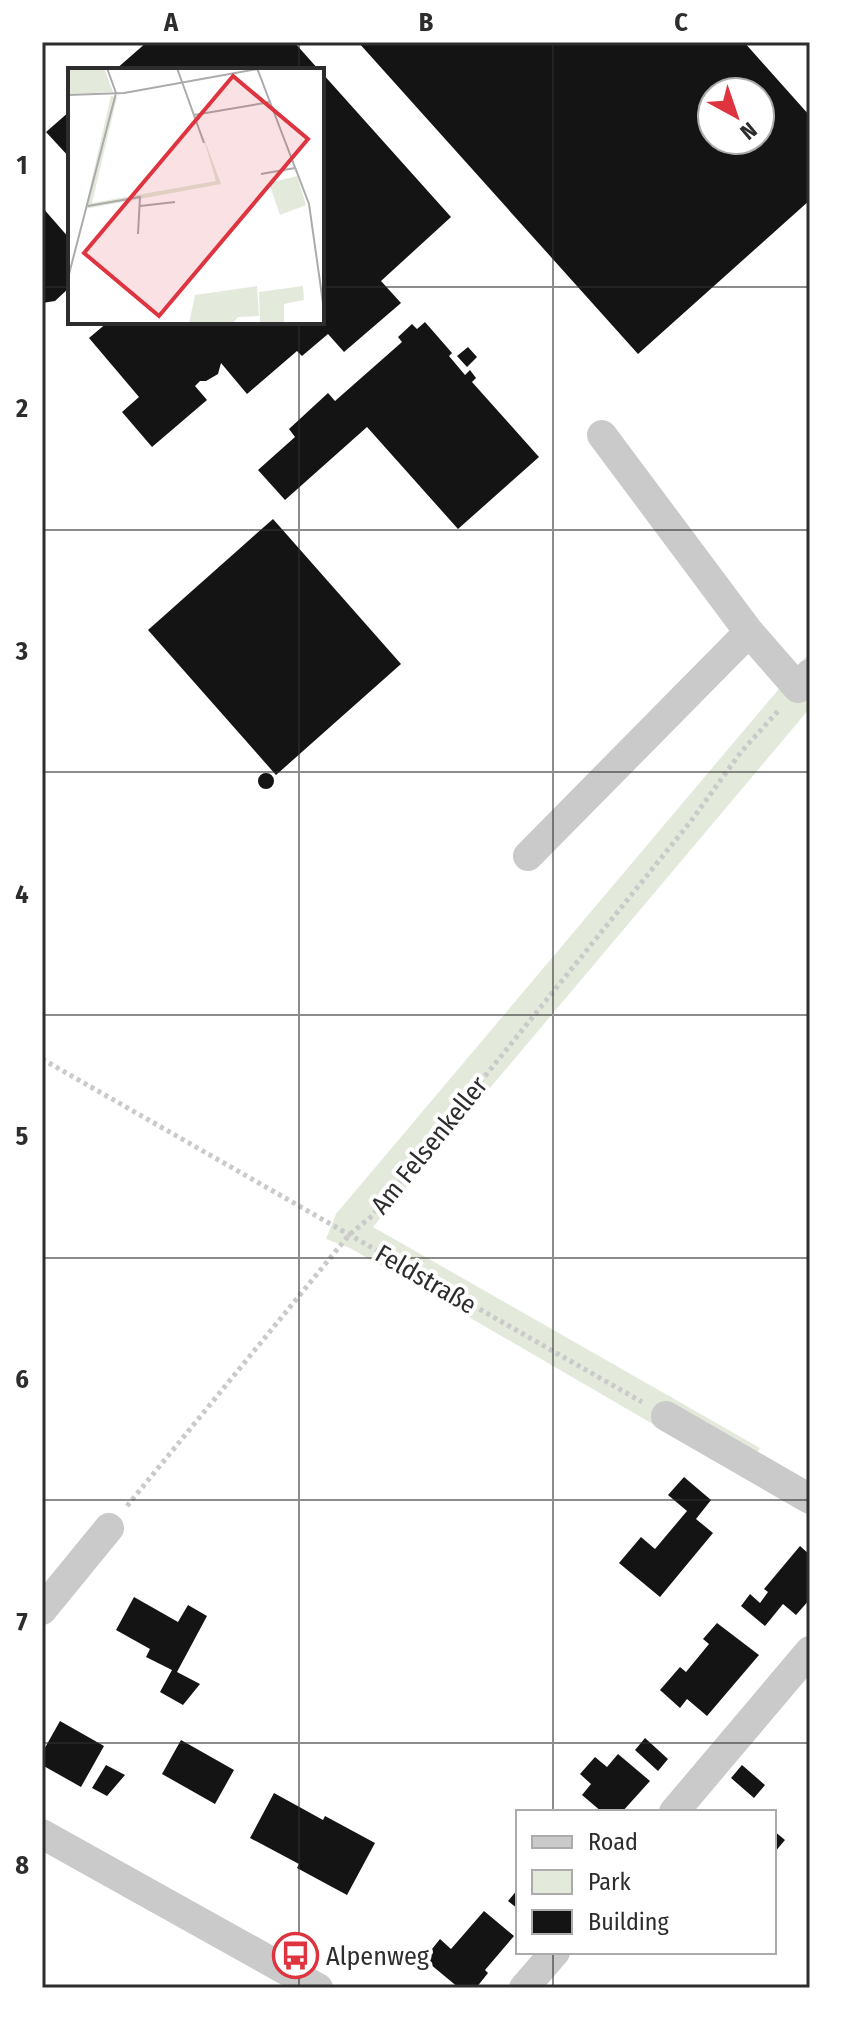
<svg xmlns="http://www.w3.org/2000/svg" width="852" height="2030" viewBox="0 0 852 2030" font-family="'Fira Sans Condensed',sans-serif">
<rect width="100%" height="100%" fill="#fff"/>
<path fill="#e3eadb" d="M810 652V708L373 1227 760 1448 742 1474 658 1427 350 1248 326 1239 336 1214Z"/>
<path fill="#141414" fill-rule="evenodd" d="M147 42H294L319 70H115Z
M358 42H744L810 116V200L638 354ZM712 92H760V140H712Z
M322 73 451 217 381 281 401 303 344 352 328 334 302 356 297 351 247 394 221 363 218 374 206 381H200L195 386 207 400 152 447 122 412 139 397 89 338 108 322H322Z
M70 111V158L46 132Z
M42 207 70 239V287L55 301 42 303Z
M425 322 452 353 449 356 465 375 470 370 476 378 472 382 539 457 458 529 367 427 285 500 258 470 295 437 289 429 328 393 335 401 402 342 398 337 412 324 417 329Z
M468 347 477 357 467 367 457 356Z
M273 519 401 664 276 775 148 630Z
M258 781a8 8 0 1 1 16 0a8 8 0 1 1-16 0Z
M684 1477 711 1500 696 1519 713 1533 660 1597 619 1563 641 1537 655 1549 687 1511 668 1495Z
M800 1546 810 1555V1599L796 1615 783 1604 765 1626 741 1606 750 1594 760 1603 768 1592 764 1589Z
M134 1597 178 1622 188 1605 207 1616 177 1672 200 1684 183 1705 160 1692 172 1670 146 1657 150 1649 116 1630Z
M717 1623 759 1655 707 1716 687 1699 680 1708 660 1690 680 1667 686 1672 709 1644 703 1639Z
M60 1721 104 1746 81 1787 42 1765V1753Z
M645 1738 668 1759 658 1771 635 1750Z
M181 1740 234 1770 215 1804 162 1774Z
M618 1754 650 1781 622 1812H602L582 1795 591 1784 580 1774 595 1757 607 1767Z
M106 1765 125 1775 107 1796 92 1788Z
M742 1765 765 1785 754 1798 731 1778Z
M274 1793 323 1820 325 1816 375 1843 347 1895 297 1868 299 1864 250 1838Z
M774 1831 785 1840 774 1853Z
M518 1889V1909L508 1901Z
M484 1911 514 1936 485 1970 488 1973 476 1988H459L424 1959 440 1939 451 1949Z"/>
<g fill="none" stroke-linecap="round" stroke-linejoin="round">
<path stroke="#cacaca" stroke-width="5" stroke-dasharray="4 4" stroke-linecap="butt" d="M42 1059 642 1402
M127 1506 349 1235 372 1216 691 821 741 752 779 710"/>
<path stroke="#cacaca" stroke-width="30" d="M602 435 749 632 798 688 810 674
M528 856 749 632
M666 1416 810 1499
M42 1610 109 1528
M674 1812 810 1651
M42 1834 318 1988
M524 1988 555 1952"/>
</g>
<path fill="none" stroke="#2d2d2d" stroke-width="2" stroke-opacity="0.55" d="M299 42V70M553 42V1812M42 287H70M322 287H810M299 322V1988M42 530H810M42 772H810M42 1015H810M42 1258H810M42 1500H810M42 1743H810M553 1952V1988"/>
<defs>
<symbol id="bus-ring" viewBox="-11 -11 22 22"><circle r="9.5" fill="#fff" stroke="#de3440" stroke-width="1.5"/><path d="M-5-6H5V4H4V6H2V4H-2V6H-4V4H-5ZM-3.5-4V0h7V-4ZM-3.5 1.2v1.5H-2V1.2ZM2 1.2v1.5H3.5V1.2Z" fill="#de3440"/></symbol>
</defs>
<g fill-rule="evenodd">
<use href="#bus-ring" x="270" y="1930" width="51" height="51"/>
</g>
<g text-anchor="middle" stroke-width="8" stroke-linejoin="round" paint-order="stroke">
<g font-size="26" fill="#2d2d2d" stroke="#fff">
<text transform="translate(429 1145) rotate(-51)" y="9">Am Felsenkeller</text>
<text transform="translate(426 1279) rotate(30)" y="9">Feldstraße</text>
</g>
<g font-size="26" fill="#2d2d2d" stroke="#fff" text-anchor="start">
<text x="326" y="1965">Alpenweg</text>
</g>
</g>
<g transform="translate(68 68)">
<rect width="256" height="256" fill="#fff"/>
<path d="M0 0H36L45 24 0 26ZM43 28 49 29 24 135 148 113 134 65 153 116 17 141ZM229 108 238 137 212 147 201 115ZM189 218 191 248 170 249 164 256H121L127 227ZM235 218 236 232 216 236V256H192L191 224Z" fill="#e3eadb"/>
<path fill="none" stroke="#ababab" stroke-width="2" d="M109 0 136 75M189 0 241 136 256 242M0 27 56 25 190 1M126 47 202 34M193 106 227 100M20 138 72 129 70 166M72 138 107 134M0 210 48 25 39 0"/>
<path fill="#de3440" fill-opacity="0.15" stroke="#de3440" stroke-width="4" d="M165 8 240 71 91 248 16 185Z"/>
<rect width="256" height="256" fill="none" stroke="#2d2d2d" stroke-width="4"/>
</g>
<rect width="852" height="2030" fill="none" stroke="#ffffff" stroke-width="88"/>
<rect x="516" y="1810" width="260" height="144" fill="#ffffff" stroke="#ababab" stroke-width="2"/>
<rect x="532" y="1836" width="40" height="12" fill="#cacaca" stroke="#ababab" stroke-width="2"/>
<text x="588" y="1850" font-size="24" fill="#2d2d2d">Road</text>
<rect x="532" y="1870" width="40" height="24" fill="#e3eadb" stroke="#ababab" stroke-width="2"/>
<text x="588" y="1890" font-size="24" fill="#2d2d2d">Park</text>
<rect x="532" y="1910" width="40" height="24" fill="#141414" stroke="#ababab" stroke-width="2"/>
<text x="588" y="1930" font-size="24" fill="#2d2d2d">Building</text>
<g transform="translate(736 116) rotate(140)"><circle r="38" fill="#ffffff" stroke="#ababab" stroke-width="2"/>
<path d="M0-6L14 30L0 20L-14 30Z" fill="#de3440"/>
<text y="-12" font-size="22" font-weight="bold" text-anchor="middle" fill="#2d2d2d">N</text>
</g>
<rect x="44" y="44" width="764" height="1942" fill="none" stroke="#2d2d2d" stroke-width="3"/>
<g font-size="26" text-anchor="middle" font-weight="bold" fill="#2d2d2d">
<text x="171" y="31">A</text>
<text x="426" y="31">B</text>
<text x="681" y="31">C</text>
<text x="22" y="174">1</text>
<text x="22" y="417">2</text>
<text x="22" y="660">3</text>
<text x="22" y="903">4</text>
<text x="22" y="1145">5</text>
<text x="22" y="1388">6</text>
<text x="22" y="1631">7</text>
<text x="22" y="1874">8</text>
</g>
</svg>
